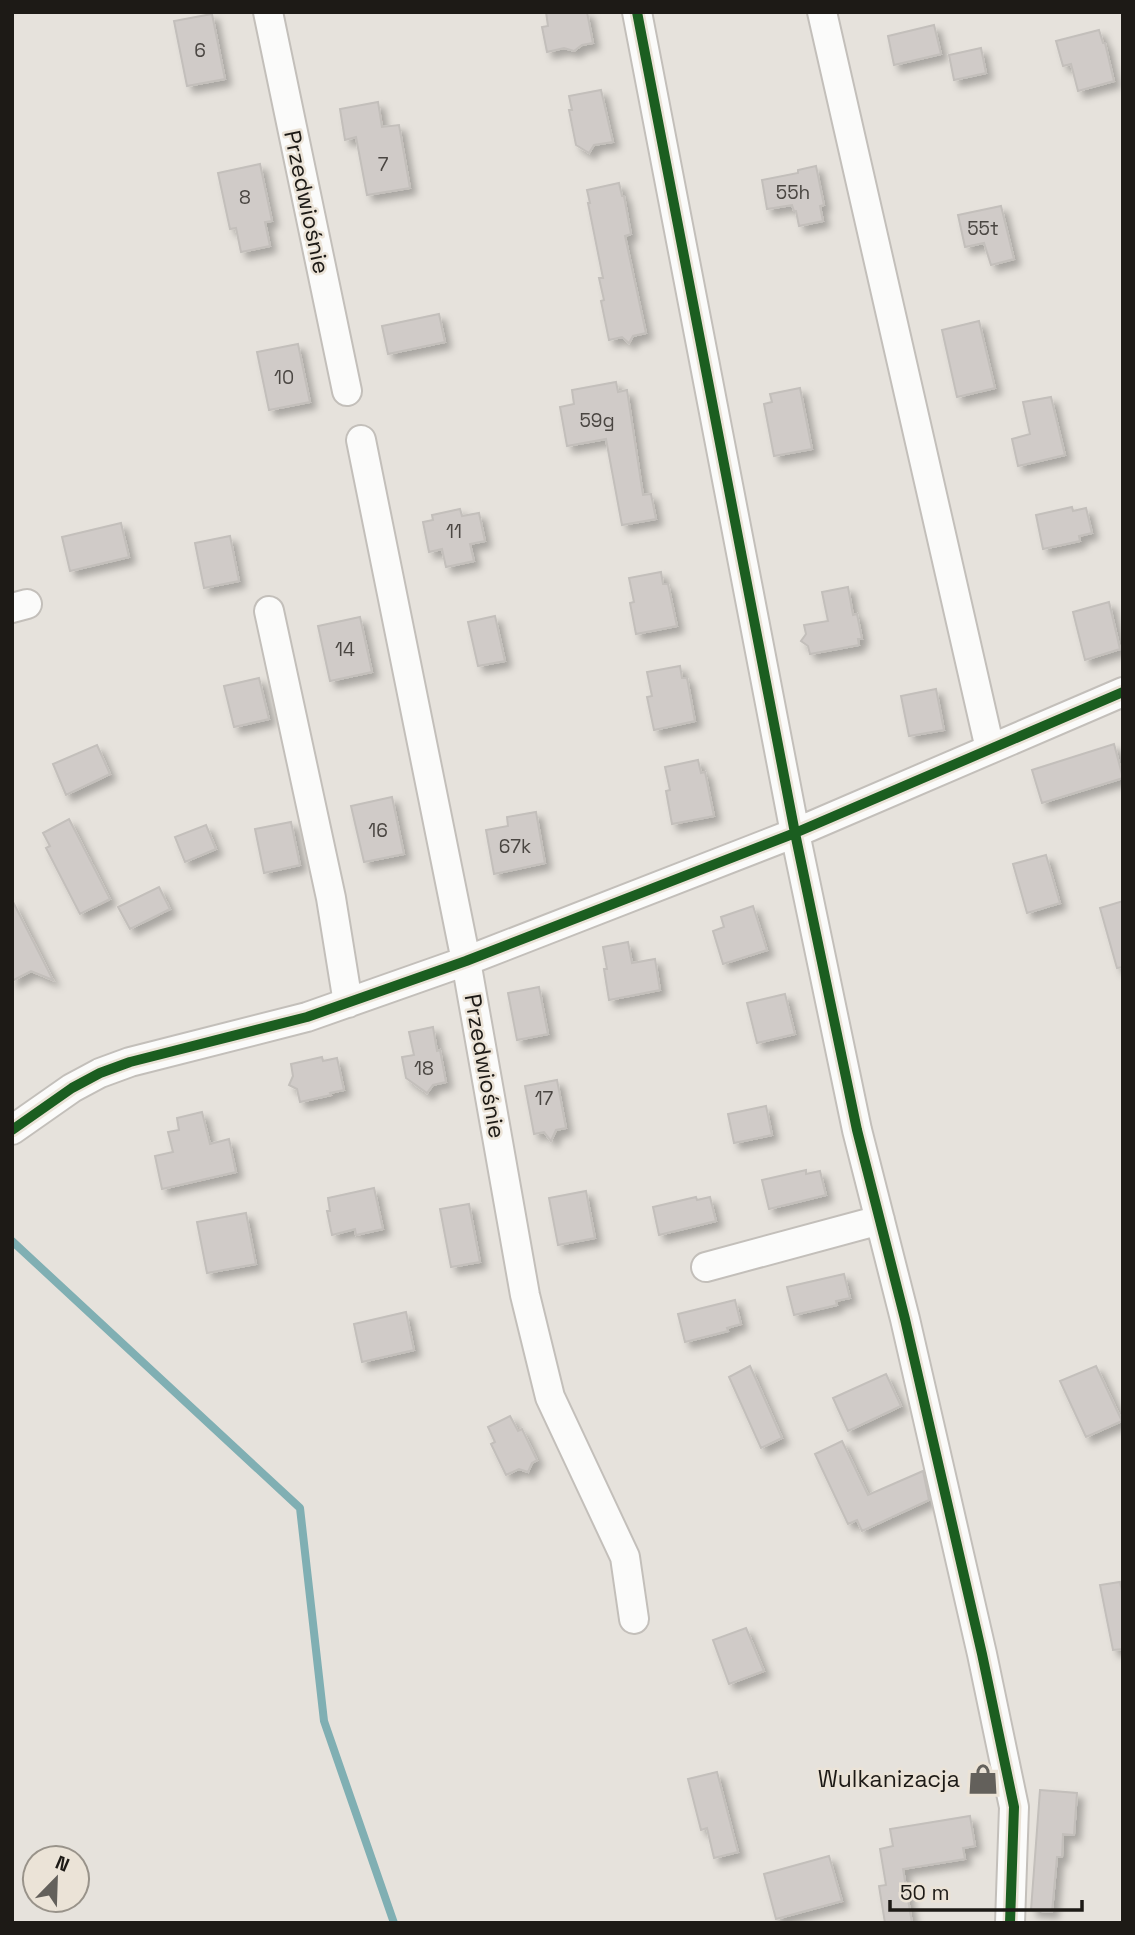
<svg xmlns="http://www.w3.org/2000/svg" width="1135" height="1935" viewBox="0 0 1135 1935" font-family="'Space Grotesk',sans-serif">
<defs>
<filter id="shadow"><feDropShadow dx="6" dy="6" stdDeviation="3.5" flood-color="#0004"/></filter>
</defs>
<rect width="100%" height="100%" fill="#e6e2dc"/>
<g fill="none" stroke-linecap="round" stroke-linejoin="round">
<path stroke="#80afb3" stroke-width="8" d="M12 1241 300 1508 324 1721 394 1923"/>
</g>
<path fill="#d0cbc8" stroke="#c3bfbb" stroke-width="2" filter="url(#shadow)" d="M546 12H587L593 43 582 45 574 51 564 48 547 52 542 27 548 26Z
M212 14 225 79 187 86 174 21Z
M934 25 941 54 894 65 888 36Z
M1099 30 1103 43H1105L1114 81 1078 91 1071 64 1063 66 1056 41Z
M981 48 986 73 954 80 949 55Z
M601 90 613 142 594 145 589 153 576 145 569 110H572L569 96Z
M378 102 382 127 399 125 410 188 367 195 356 137 345 140 340 109Z
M260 164 272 221 265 222 270 246 241 252 236 228 230 229 218 173Z
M816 166 824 205 820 206 823 221 799 226 796 211H794L792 205 767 209 762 180 798 173V170Z
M619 183 622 196H624L631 234 625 236 646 333 633 336 629 343 622 337 609 340 601 301 604 300 599 278H603L588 203H590L587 190Z
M1001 206 1014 259 991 265 984 243 965 247 958 215Z
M439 314 445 342 388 354 382 326Z
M979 321 995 388 957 397 942 330Z
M298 344 310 402 269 410 257 352Z
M616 382 618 392 627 390 643 495 651 494 656 519 622 525 606 439 567 446 560 407 574 404 572 390Z
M800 388 812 449 774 456 764 404 772 402 770 394Z
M1051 397 1065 455 1018 466 1012 439 1030 434 1023 402Z
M1072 507 1073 511 1086 508 1092 533 1079 536 1080 541 1043 549 1036 515Z
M460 509 462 516 479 513 485 541 470 544 474 561 446 567 442 549 429 552 423 522 433 520 432 515Z
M121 523 129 557 70 571 62 537Z
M230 536 239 581 204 588 195 543Z
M661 572 663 584H668L677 626 636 634 630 603 634 602 629 578Z
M848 587 853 615 857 614 862 639H858L859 645 810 654 808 646 801 641 806 634 804 625 828 621 822 592Z
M1109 602 1120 649 1085 660 1073 612Z
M495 616 505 661 478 666 468 622Z
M360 617 372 672 330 681 318 626Z
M680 666 682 678H687L695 721 654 730 647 697 652 696 647 672Z
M259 678 269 719 234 727 224 686Z
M936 689 944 730 909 736 901 696Z
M1114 744 1123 778 1042 803 1032 770Z
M97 745 110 774 66 795 53 764Z
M698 760 701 773 705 772 714 816 672 824 666 791 670 790 665 767Z
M392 797 404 854 364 862 351 806Z
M536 812 545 863 494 874 486 830 508 826 507 817Z
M69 819 110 899 80 914 46 848 50 846 43 833Z
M291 822 300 865 264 873 255 829Z
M206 825 216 849 185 862 175 837Z
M1046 855 1060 903 1027 913 1013 864Z
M159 887 170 909 130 929 118 907Z
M12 900 53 980 31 971 12 981Z
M1123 901V967L1117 968 1100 908Z
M753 906 767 950 723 964 713 931 724 927 721 917Z
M628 942 632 963 655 959 660 990 609 1000 604 969H607L603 947Z
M539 987 548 1034 517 1040 508 993Z
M785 994 795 1034 757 1043 747 1003Z
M433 1027 437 1051 440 1050 446 1082 433 1085 427 1093 406 1078 402 1057 414 1055 409 1032Z
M322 1057 323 1061 337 1058 344 1090 330 1093 331 1095 300 1102 297 1089 289 1085 293 1076 291 1064Z
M557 1080 566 1128 556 1130 551 1141 544 1132 534 1134 525 1086Z
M766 1106 772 1135 734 1143 728 1114Z
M202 1112 210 1144 229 1139 236 1172 162 1189 155 1156 173 1152 168 1132 179 1130 177 1118Z
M806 1170V1174L820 1171 826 1195 769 1209 762 1180Z
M374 1188 383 1229 356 1235 355 1229 332 1235 327 1211H330L328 1198Z
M586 1191 595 1238 558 1245 549 1198Z
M696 1197 697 1200 710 1197 716 1221 659 1235 653 1207Z
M469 1204 480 1262 451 1267 440 1209Z
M246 1213 256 1264 207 1273 197 1222Z
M844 1274 850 1298 836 1301 837 1305 794 1315 787 1287Z
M735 1300 741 1324 727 1328 728 1331 685 1342 678 1314Z
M406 1312 414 1350 362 1362 354 1324Z
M750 1366 782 1438 761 1448 729 1377Z
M1096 1366 1122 1421 1086 1437 1060 1381Z
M886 1374 901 1406 848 1431 833 1398Z
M510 1416 518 1431 522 1429 537 1460 532 1463 528 1472 519 1469 506 1475 491 1444 495 1442 488 1427Z
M842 1441 868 1495 923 1471 929 1500 862 1531 857 1520 848 1524 815 1454Z
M1120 1582 1123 1595V1649L1113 1650 1100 1585Z
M746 1628 764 1671 729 1684 713 1640Z
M717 1772 738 1852 714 1858 707 1828 701 1830 688 1779Z
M1040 1790 1077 1793 1074 1835 1063 1834 1062 1857H1057L1052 1912 1031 1910Z
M970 1816 975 1846 963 1848 965 1859 903 1869 912 1923H885L879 1886 886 1885 880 1849 893 1846 890 1829Z
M829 1856 842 1901 776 1919 764 1874Z"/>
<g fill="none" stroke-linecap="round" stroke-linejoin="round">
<defs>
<path id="minor" d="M268 12 347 391
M637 12 795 833 857 1130 905 1319 982 1654 1014 1807 1010 1923
M822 12 990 749
M361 440 466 961 525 1295 550 1397 625 1557 634 1619
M12 608 27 604
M269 611 331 898 348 1003
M12 1130 72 1088 100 1073 130 1062 307 1017 466 961 795 833 1123 692
M706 1267 880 1220"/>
</defs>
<use href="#minor" stroke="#c3bfba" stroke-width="32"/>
<use href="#minor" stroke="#fbfbfa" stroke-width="28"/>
<defs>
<path id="cycleway" d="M637 12 795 833 857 1130 905 1319 982 1654 1014 1807 1010 1923
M12 1130 72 1088 100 1073 130 1062 307 1017 466 961 795 833 1123 692"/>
</defs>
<use href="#cycleway" stroke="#ebe3d7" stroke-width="15"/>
<use href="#cycleway" stroke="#1b5e20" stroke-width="10"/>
</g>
<defs>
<symbol id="shop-bare" viewBox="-9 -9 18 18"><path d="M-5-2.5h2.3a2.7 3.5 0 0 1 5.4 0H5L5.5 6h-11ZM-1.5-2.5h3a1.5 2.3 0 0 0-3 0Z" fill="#63605b" stroke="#ebe3d7" stroke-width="2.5" paint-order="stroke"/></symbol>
</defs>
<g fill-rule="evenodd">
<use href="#shop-bare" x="961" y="1757" width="44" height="44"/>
</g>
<g text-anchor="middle" stroke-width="5" stroke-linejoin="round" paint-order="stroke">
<g font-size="19" fill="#4a4642">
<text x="200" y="57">6</text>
<text x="383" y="171">7</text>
<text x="793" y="199">55h</text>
<text x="245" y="204">8</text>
<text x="983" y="235">55t</text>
<text x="284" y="384">10</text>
<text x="597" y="427">59g</text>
<text x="454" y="538">11</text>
<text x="345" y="656">14</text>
<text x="378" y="837">16</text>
<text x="515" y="853">67k</text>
<text x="424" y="1075">18</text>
<text x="544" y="1105">17</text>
</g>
<g font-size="23" fill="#1d1a16" stroke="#ebe3d7">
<text transform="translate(307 202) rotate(78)" y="8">Przedwiośnie</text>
<text transform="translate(485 1066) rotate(80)" y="8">Przedwiośnie</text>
</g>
<g font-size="23" fill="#1d1a16" stroke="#ebe3d7" text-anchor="end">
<text x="960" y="1787">Wulkanizacja</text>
</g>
</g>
<rect width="1135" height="1935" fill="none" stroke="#1d1a16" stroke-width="28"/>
<g transform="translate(56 1879) rotate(23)"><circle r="33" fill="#ebe3d7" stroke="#99938a" stroke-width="2"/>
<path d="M0-5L12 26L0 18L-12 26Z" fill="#63605b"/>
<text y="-10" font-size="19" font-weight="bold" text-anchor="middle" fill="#1d1a16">N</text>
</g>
<path d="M890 1900v10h192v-10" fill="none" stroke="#1d1a16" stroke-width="3.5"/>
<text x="900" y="1900" font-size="21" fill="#1d1a16" stroke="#ebe3d7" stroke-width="5" paint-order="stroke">50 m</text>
</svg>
